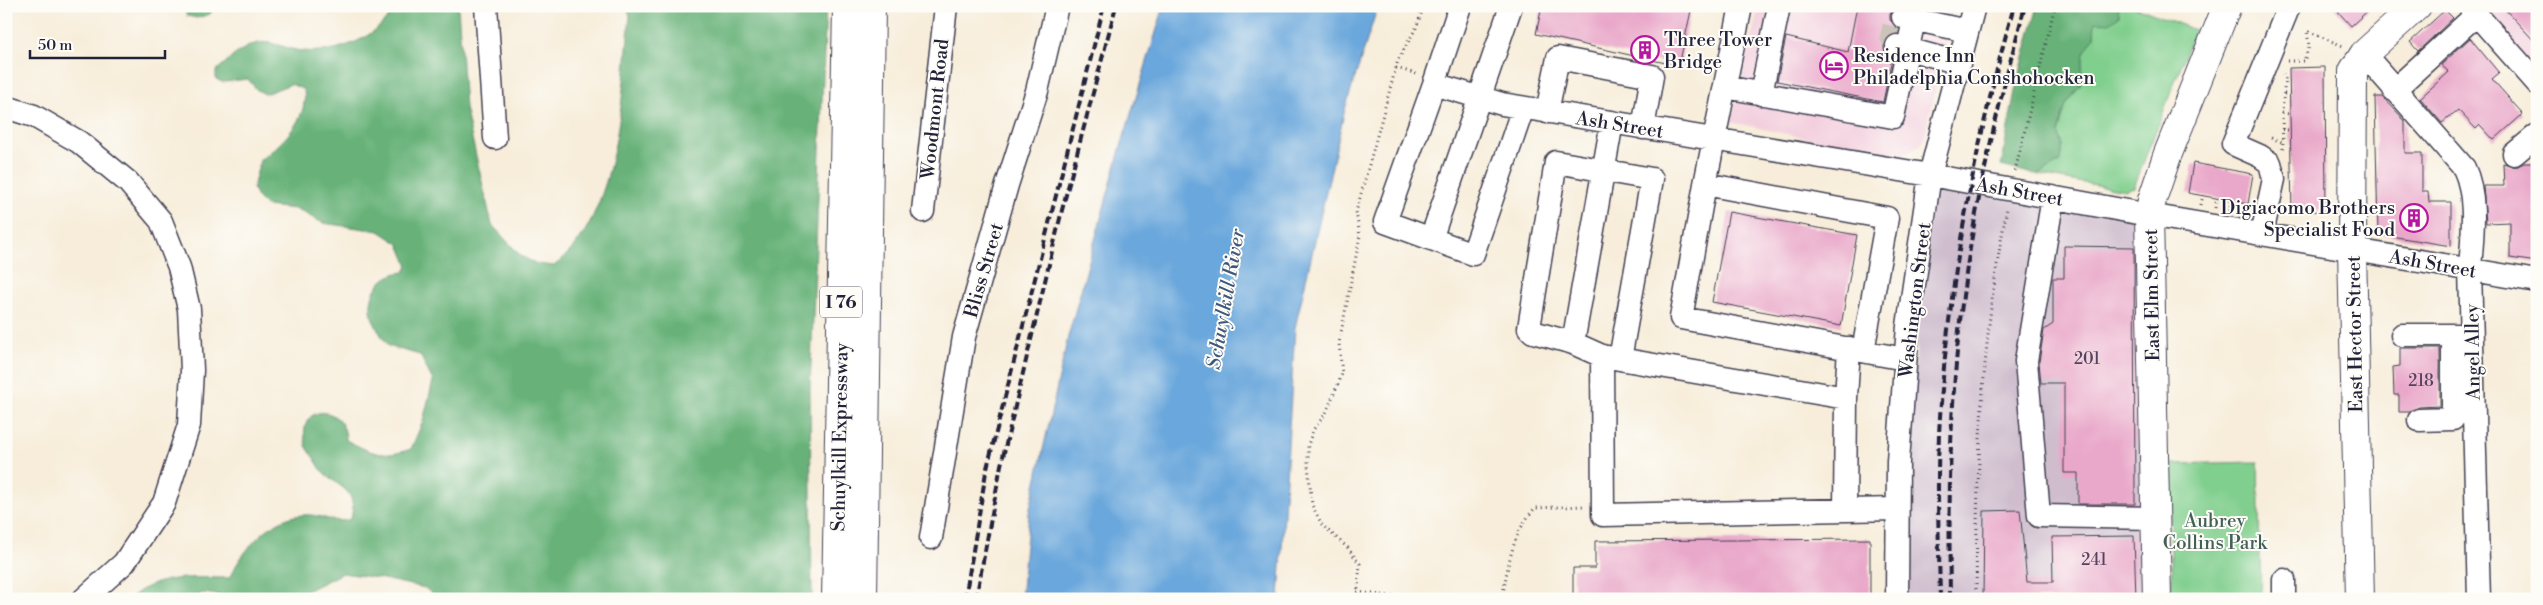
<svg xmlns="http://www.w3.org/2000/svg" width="2543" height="605" viewBox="0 0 2543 605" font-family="'Libre Bodoni',serif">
<rect width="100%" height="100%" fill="#fdfcf7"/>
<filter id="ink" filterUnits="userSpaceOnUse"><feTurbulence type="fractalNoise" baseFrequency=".02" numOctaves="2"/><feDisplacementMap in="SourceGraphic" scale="10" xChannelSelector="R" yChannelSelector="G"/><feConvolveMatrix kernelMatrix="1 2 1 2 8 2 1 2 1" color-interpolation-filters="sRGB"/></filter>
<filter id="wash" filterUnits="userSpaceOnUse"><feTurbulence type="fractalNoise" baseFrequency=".0096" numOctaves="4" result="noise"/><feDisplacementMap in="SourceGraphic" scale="20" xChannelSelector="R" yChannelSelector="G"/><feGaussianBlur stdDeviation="1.12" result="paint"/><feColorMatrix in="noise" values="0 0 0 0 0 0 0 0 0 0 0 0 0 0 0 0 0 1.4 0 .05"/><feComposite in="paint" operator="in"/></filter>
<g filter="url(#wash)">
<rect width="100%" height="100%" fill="#f7edda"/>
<path fill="#f3cfde" d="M1759 6H1955L1923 143 1899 158 1731 122Z
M2469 6H2537V83Z"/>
<path fill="#cfbdce" d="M1930 175 2149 215 2157 599H1897Z"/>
<path fill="#81cf8e" stroke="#527864" d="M2118 6H2133L2195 30 2134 187 2125 190 2038 175 2061 161 2063 145 2058 133 2066 104 2080 86 2084 52 2094 37 2095 22 2119 16Z
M2258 462 2261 599H2172L2169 464Z"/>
<path fill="#68b279" stroke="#456a5a" d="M183 6H215L210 14 197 18 187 16Z
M395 6H458L465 108 492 225 521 256 537 264 554 266C620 217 622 91 630 16L627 6H826L810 390 812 599H438L425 588 378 578 342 573 291 599H229L226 596 202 593 196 599H130C156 573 195 578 229 578 243 551 269 517 303 515 321 513 332 525 351 519 358 489 340 489 322 471 319 467 317 462 314 458 312 454 307 449 306 445 295 401 346 404 346 440 372 453 382 459 411 449L423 421 433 381 420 355 388 346C382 336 372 323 371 311 369 289 384 273 405 272L408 266 399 244 379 231 323 223 296 209 266 206 256 196 253 188 260 160C281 145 309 119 304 90L291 84 265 94 257 90 248 79 222 82 216 79V71C229 60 241 47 258 43 271 40 289 50 303 51 338 54 379 38 395 6Z
M2038 6H2118L2119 16 2109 23 2095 22 2094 37 2084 53 2080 86 2066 104 2058 133 2063 145 2061 161 2038 175 2001 166 2015 91Z"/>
<path fill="#6ba7dc" stroke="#46648c" d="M1164 6H1378L1345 109 1295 328 1279 599H1021L1029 513 1068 337 1119 153Z"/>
<g id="blocks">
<path fill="#e9a7c9" d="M1542 6H1692L1679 66 1536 34Z
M1857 6H1896L1890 14V20L1899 29 1898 33 1888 36 1884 43V50L1892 58 1883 102 1777 81 1786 37 1848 52Z
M2333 6H2373L2351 26Z
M2502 6H2537V44Z
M2445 10 2453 18 2418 51 2410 42Z
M2470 38 2499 73 2492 79 2523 114 2494 140 2480 125 2476 129 2458 110 2442 123 2420 98 2449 72 2441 65Z
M2325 67 2326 211 2292 212 2289 68Z
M2375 97H2383L2405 121V153H2422V191H2428L2429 202H2451V246L2378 234Z
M2193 163 2253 174 2248 204 2188 193Z
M2503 163 2516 167 2524 163H2537V262L2510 258V222L2486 223 2483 186H2504Z
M1729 212 1857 235 1841 326 1712 302Z
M2064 246 2134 247 2135 504H2078V473H2064V383H2041L2039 362 2044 330 2053 324V278H2064Z
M2400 348H2440V406L2419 407 2410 412H2399V395H2394L2393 367 2400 366Z
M2020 510 2027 582H2053L2052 537 2134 536 2136 599H1983L1984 511Z
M1870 539V599H1573V568H1595V541Z"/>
</g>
</g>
<g filter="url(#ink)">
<use href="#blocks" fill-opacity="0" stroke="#424053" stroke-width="1"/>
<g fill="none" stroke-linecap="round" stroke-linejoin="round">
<path stroke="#ccc4ba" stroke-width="22" stroke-dasharray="22 11" stroke-linecap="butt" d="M1897 46 1891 37 1894 24 1903 17"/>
<defs>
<path id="minor" d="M486 6 495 138
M2469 6 2537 83
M1903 17 1967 31
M1897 46 1959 63
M2364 54 2464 168C2478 198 2472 237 2470 269L2479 599
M1434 84 1460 6
M1725 87 1893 117 1917 6
M2394 90 2476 15
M1761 94 1779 6
M6 107 34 116 79 142 128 182 161 221 179 267 189 309 192 370 189 425 164 503 124 563 84 599
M1523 108 1473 254 1385 222 1434 84 1502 104 1930 175 2149 215 2537 281
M1547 112 1558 58 1652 76 1643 128
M2514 154 2537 135
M1705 184 1741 6
M2053 197 2026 361 2039 516 2155 518
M923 211 946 6
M2262 234 2274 179 2270 163 2260 156 2233 144 2289 6
M1431 239 1511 6
M2402 335H2468
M1573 343 1612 122
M1863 351 1887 218 1705 184 1681 318 1905 359
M1602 356 1573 343 1533 332 1529 328 1556 162 1652 179 1620 359
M1846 398 1849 348
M2419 420 2453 419V335
M1845 510 1846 398 1602 356 1603 515 1897 509
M931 538 964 337 1007 185 1037 91 1057 6
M2284 580V599
M1897 599 1898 461 1908 326 1930 175 1974 6"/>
<path id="major" d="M2157 599 2149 215 2152 200 2167 156 2227 6
M2360 599 2352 249 2353 71 2364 54 2417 6"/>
<path id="highway" d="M836 599 847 6
M863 599 871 6"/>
</defs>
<use href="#minor" stroke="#424053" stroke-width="25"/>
<use href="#major" stroke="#424053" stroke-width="30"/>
<use href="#highway" stroke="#424053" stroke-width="30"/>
<path stroke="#424053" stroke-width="3" stroke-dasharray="1 4" stroke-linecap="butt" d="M2287 61H2304L2309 46 2307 31 2343 46
M1396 68 1417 74
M2284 94H2290
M2282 113 2290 114
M2282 130H2291
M2271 138 2282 142
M2283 149 2282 113 2285 79 2283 74
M2015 171 2055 6
M2201 205 2203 195
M2215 208 2217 198
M2230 211 2231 201
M2244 213 2245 203
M1357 592 1415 599
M1357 599 1360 564 1348 548 1322 525 1312 505 1308 465V445L1313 430 1326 413 1342 374 1339 343 1360 236 1356 212 1398 60 1416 28 1424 6
M1502 599C1508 566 1512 533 1535 508L1585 506
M1976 599C1977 468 1981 337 2007 209"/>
<use href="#minor" stroke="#fff" stroke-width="22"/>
<use href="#major" stroke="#fff" stroke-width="28"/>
<use href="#highway" stroke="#fff" stroke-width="28"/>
<path stroke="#22223b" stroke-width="4" stroke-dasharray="8 4" stroke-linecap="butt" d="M965 599 986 472 1104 6
M976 599 1001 465 1062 210 1116 6
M1940 599C1939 538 1936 477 1940 417 1949 278 1976 140 2014 6
M1950 599C1949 520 1949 442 1956 364 1965 243 1993 123 2025 6"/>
</g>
</g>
<defs>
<symbol id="building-ring" viewBox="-11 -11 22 22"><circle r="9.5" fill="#fdfcf7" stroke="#b5179e" stroke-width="1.5"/><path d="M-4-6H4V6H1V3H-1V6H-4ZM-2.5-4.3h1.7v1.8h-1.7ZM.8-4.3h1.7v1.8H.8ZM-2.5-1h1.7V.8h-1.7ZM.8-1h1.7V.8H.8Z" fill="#b5179e"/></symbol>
<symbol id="hotel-ring" viewBox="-11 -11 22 22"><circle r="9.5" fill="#fdfcf7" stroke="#b5179e" stroke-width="1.5"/><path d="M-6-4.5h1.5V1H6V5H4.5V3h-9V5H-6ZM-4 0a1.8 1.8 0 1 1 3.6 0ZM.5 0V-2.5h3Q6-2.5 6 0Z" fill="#b5179e"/></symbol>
</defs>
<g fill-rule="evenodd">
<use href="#building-ring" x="1629" y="34" width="32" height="32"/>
<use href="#hotel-ring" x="1818" y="50" width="32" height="32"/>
<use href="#building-ring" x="2398" y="202" width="32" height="32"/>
</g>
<g text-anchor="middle" stroke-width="4" stroke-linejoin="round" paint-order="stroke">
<g font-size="16" fill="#54435e">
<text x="2087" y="364">201</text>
<text x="2421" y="386">218</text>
<text x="2094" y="565">241</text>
</g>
<rect fill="#fdfcf7" stroke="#646373" stroke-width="1" x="820" y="286.5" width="42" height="31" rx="4"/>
<g font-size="18" font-weight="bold" fill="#22223b">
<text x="841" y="308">I 76</text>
</g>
<g font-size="19" fill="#22223b" stroke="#fdfcf7" text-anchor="start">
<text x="1664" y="46">Three Tower<tspan x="1664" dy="22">Bridge</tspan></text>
<text x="1853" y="62">Residence Inn<tspan x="1853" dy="22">Philadelphia Conshohocken</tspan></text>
<text x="2395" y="214" text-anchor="end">Digiacomo Brothers<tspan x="2395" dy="22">Specialist Food</tspan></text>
</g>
<g font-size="19" fill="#22223b" stroke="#fdfcf7">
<text transform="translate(934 109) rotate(-84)" y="7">Woodmont Road</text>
<text transform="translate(1620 124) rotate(9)" y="7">Ash Street</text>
<text transform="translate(2020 191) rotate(10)" y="7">Ash Street</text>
<text transform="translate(2433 263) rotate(10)" y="7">Ash Street</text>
<text transform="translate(983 270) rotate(-74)" y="7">Bliss Street</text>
<text transform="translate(2151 295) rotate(-91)" y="7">East Elm Street</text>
<text transform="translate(1914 300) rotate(-83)" y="7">Washington Street</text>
<text transform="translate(2354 334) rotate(-91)" y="7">East Hector Street</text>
<text transform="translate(2472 352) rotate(-91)" y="7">Angel Alley</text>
<text transform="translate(839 437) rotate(-89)" y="7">Schuylkill Expressway</text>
</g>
<g font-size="19" fill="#435f58" stroke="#fdfcf7">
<text x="2215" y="527">Aubrey<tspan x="2215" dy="22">Collins Park</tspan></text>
</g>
<g font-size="20" font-style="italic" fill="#3f577b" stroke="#fdfcf7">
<text transform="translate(1225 299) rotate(-80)" y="7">Schuylkill River</text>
</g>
</g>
<rect width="2543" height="605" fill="none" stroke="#fdfcf7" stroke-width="25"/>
<path d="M30 50v8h135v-8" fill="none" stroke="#22223b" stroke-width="2.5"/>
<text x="38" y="50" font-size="15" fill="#22223b" stroke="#fdfcf7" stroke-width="4" paint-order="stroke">50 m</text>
</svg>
